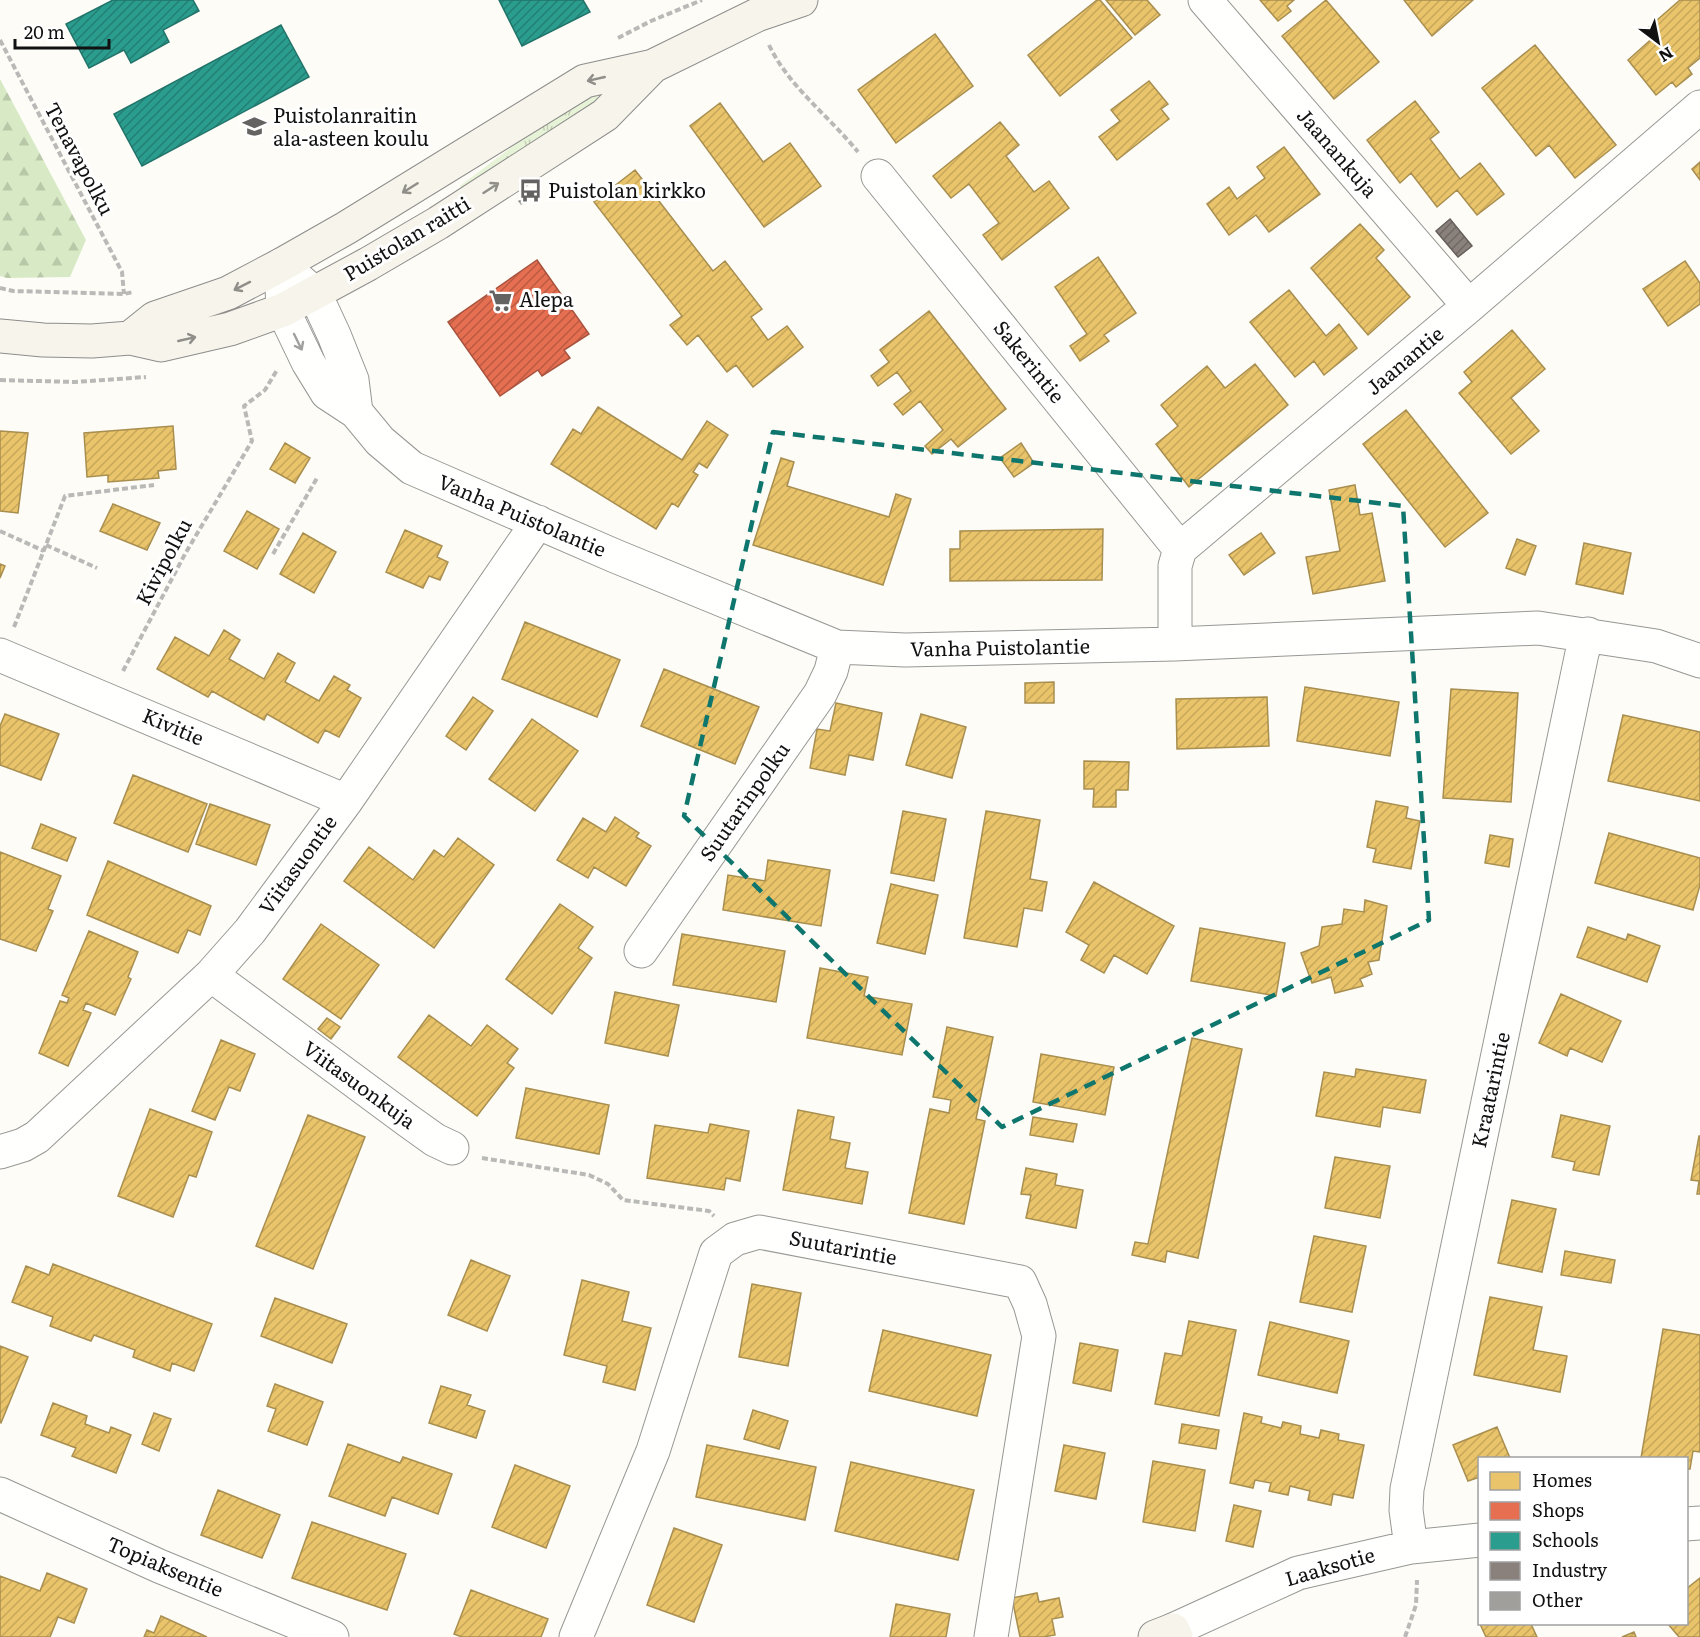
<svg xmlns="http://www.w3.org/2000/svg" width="1700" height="1637" viewBox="0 0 1700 1637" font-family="Literata,serif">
<defs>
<pattern id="grass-tufts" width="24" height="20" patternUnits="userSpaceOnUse" patternTransform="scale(1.5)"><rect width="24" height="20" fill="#e7f3d7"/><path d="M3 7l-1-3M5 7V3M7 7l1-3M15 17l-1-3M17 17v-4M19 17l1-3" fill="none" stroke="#c5cfb8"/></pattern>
<pattern id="forest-firs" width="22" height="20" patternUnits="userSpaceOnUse" patternTransform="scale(1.5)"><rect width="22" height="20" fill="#d8eac5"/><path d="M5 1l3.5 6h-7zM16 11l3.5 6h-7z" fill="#b8c8a8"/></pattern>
<pattern id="homes-hatch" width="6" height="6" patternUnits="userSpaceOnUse" patternTransform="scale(1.5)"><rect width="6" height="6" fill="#e9c46a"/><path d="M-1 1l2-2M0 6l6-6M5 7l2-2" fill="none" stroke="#c7a75b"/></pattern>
<pattern id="shops-hatch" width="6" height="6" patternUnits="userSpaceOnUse" patternTransform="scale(1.5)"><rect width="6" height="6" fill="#e76f51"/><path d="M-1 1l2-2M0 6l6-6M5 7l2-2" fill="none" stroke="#ba5a42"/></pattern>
<pattern id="schools-hatch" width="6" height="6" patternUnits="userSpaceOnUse" patternTransform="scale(1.5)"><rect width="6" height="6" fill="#2a9d8f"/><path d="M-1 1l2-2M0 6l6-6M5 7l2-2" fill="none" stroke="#237f73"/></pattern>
<pattern id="industry-hatch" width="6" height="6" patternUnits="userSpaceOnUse" patternTransform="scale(1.5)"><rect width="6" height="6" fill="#8a817c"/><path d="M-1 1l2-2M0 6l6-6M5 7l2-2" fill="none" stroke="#6f6864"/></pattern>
<pattern id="building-hatch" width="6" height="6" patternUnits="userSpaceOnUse" patternTransform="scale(1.5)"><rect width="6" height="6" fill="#a19f9c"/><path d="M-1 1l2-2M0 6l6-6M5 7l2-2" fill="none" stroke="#82807e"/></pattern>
</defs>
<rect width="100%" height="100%" fill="#fdfcf7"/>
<path fill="url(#grass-tufts)" d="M597 96 600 101 464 192 460 186 563 108 586 97Z"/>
<path fill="url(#forest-firs)" d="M0 79 86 240 70 277 7 278 0 276Z"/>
<path fill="url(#homes-hatch)" stroke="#a88e4f" stroke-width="1.5" d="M1097 0H1100L1132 38 1060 96 1028 55Z
M1106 0H1147L1160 15 1135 35Z
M1260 0H1294L1287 6 1291 11 1278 21Z
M1326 0 1379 62 1334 99 1282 36Z
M1404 0H1473L1432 36Z
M1680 0H1700V58L1688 68 1692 74 1676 87 1672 82 1656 95 1628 60 1656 35 1649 27Z
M935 34 973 86 896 143 858 90Z
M1535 45 1616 145 1575 178 1549 145 1536 156 1482 88Z
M1149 81 1168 104 1161 109 1169 119 1117 160 1099 137 1120 121 1111 110Z
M1415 101 1439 132 1430 139 1460 179 1480 163 1504 194 1477 215 1457 190 1437 207 1411 173 1400 183 1367 140Z
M720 103 763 162 790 143 821 186 764 227 690 126Z
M1000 122 1019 145 1006 156 1034 192 1049 181 1069 208 1002 260 983 235 999 223 969 184 951 198 933 176Z
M1284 147 1320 194 1269 232 1256 215 1229 235 1207 204 1229 187 1237 199 1265 178 1257 167Z
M1700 162V180L1692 169Z
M635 170 713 271 725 261 762 309 751 317 768 340 787 326 803 347 753 387 736 365 727 372 698 335 687 345 670 325 682 316 594 202Z
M1360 224 1384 250 1376 258 1410 297 1368 335 1311 268Z
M1098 257 1136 313 1104 335 1109 341 1080 361 1070 346 1087 334 1055 287Z
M1685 261 1700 283V304L1668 326 1643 289Z
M1289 290 1326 336 1339 324 1357 348 1324 375 1314 361 1295 377 1250 322Z
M929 311 1006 409 958 447 951 439 932 454 925 446 943 430 920 401 903 415 894 404 911 391 897 372 878 386 871 376 889 362 880 350Z
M1512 330 1545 369 1511 398 1539 431 1511 454 1459 393 1472 382 1464 372Z
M1255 364 1288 405 1189 487 1156 444 1178 426 1161 405 1207 366 1225 388Z
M598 407 682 460 707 421 728 435 707 468 699 463 693 472 698 475 678 507 672 503 656 529 551 464 573 429 581 434Z
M1406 410 1488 513 1445 547 1363 444Z
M173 426 176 469 158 471 159 478 108 482V475L87 477 84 433Z
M0 431 28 433 18 513 0 511Z
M285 443 310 458 295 483 270 469Z
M1021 443 1034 463 1014 477 1000 458Z
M781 458 794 462 787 486 889 517 896 494 911 499 883 585 753 545Z
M1355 485 1360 515 1372 513 1385 581 1313 594 1306 557 1340 551 1329 490Z
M113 504 160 523 147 550 100 531Z
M247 511 279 529 257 569 224 551Z
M1103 529 1102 580 950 581V549H960V531Z
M405 530 442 546 437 557 448 562 440 580 429 576 423 588 386 572Z
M303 533 336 552 314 593 280 574Z
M1261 533 1275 553 1244 575 1229 555Z
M1517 539 1536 546 1525 575 1506 568Z
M1584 543 1631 553 1623 594 1576 584Z
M0 564 5 566 0 578Z
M525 622 620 660 597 717 502 679Z
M224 630 240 640 229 659 264 679 278 653 295 663 285 682 319 701 334 676 350 685 347 690 361 698 339 737 325 730 318 743 267 714 264 720 212 691 208 697 157 669 175 637 209 656Z
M664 669 759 707 735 764 641 726Z
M1054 682V703H1025V683Z
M1305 687 1399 702 1390 756 1297 741Z
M1451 689 1518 693 1511 802 1443 798Z
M473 697 493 711 466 750 446 736Z
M1267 697 1269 746 1177 749 1176 699Z
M836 703 882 713 873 760 849 755 845 775 810 768 817 729 830 731Z
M5 714 59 734 41 780 0 765V726Z
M921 714 966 727 952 778 906 765Z
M1623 715 1700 732V801L1608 781Z
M532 719 578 751 535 811 489 779Z
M1084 761 1129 762 1128 790H1116V807H1093L1094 789H1084Z
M133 775 207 804 188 852 114 823Z
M1376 801 1408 807 1406 818 1420 821 1411 869 1373 862 1376 849 1367 847Z
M210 804 270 825 256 865 196 844Z
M903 811 946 819 934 881 891 873Z
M986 811 1040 820 1030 879 1047 882 1042 911 1024 908 1017 947 964 938Z
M615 817 639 833 636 837 651 846 626 886 594 867 588 878 557 860 583 818 606 832Z
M41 824 76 838 67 861 32 848Z
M1609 833 1700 858V885L1693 910 1595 883Z
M1490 835 1513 839 1509 867 1485 863Z
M458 838 494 865 434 948 344 881 369 847 413 880 434 850 444 857Z
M0 852 61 876 48 909 53 911 36 951 0 939Z
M768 860 830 870 821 926 723 910 728 875 765 881Z
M108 861 211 906 200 935 188 930 178 953 87 915Z
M1094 882 1174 926 1147 974 1114 955 1104 973 1081 960 1089 945 1066 932Z
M891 884 938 895 925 954 877 943Z
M1365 900 1387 906 1379 960 1368 962 1372 974 1360 979 1363 986 1335 993 1331 977 1312 983 1301 953 1319 946 1322 927 1342 924 1344 909 1364 912Z
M560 904 593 927 578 948 592 958 552 1014 506 979Z
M321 924 379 965 341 1019 283 979Z
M1588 927 1626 940 1628 934 1660 946 1647 982 1577 957Z
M1200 928 1285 943 1276 996 1191 981Z
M89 931 138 952 128 977 131 979 115 1015 86 1003 83 1010 91 1013 68 1066 39 1053 60 1001 67 1003 69 998 62 995Z
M682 934 785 951 776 1002 673 985Z
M820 968 868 977 864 996 912 1004 902 1055 807 1038Z
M615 992 679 1005 668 1056 605 1043Z
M1561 994 1621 1021 1602 1062 1570 1048 1567 1056 1539 1043Z
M429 1015 471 1046 487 1025 518 1049 507 1063 514 1068 477 1116 398 1057Z
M327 1018 340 1027 331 1039 318 1029Z
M947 1027 993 1037 976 1119 985 1121 964 1224 909 1213 930 1109 949 1113 951 1100 933 1097Z
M1192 1038 1242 1049 1198 1258 1167 1251 1165 1262 1132 1255 1135 1242 1148 1244Z
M221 1040 255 1054 240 1091 229 1087 215 1120 192 1111Z
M1041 1054 1114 1067 1105 1115 1033 1102Z
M1356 1069 1426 1080 1420 1113 1383 1107 1380 1127 1316 1116 1324 1072 1355 1077Z
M526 1088 609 1105 599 1154 516 1138Z
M150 1109 212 1132 196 1177 189 1175 173 1217 118 1196Z
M798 1110 834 1117 830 1139 850 1143 845 1168 868 1172 862 1204 783 1190Z
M308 1115 365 1137 313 1269 256 1246Z
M1561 1115 1610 1126 1599 1175 1573 1170 1575 1162 1552 1157Z
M1033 1117 1077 1124 1073 1142 1030 1135Z
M710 1124 749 1131 740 1181 726 1178 724 1190 647 1178 655 1125 708 1133Z
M1699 1136H1700V1194H1697L1699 1181 1691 1180Z
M1335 1157 1390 1166 1380 1218 1325 1208Z
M1026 1168 1057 1174 1055 1185 1083 1190 1076 1228 1026 1218 1031 1195 1021 1194Z
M1512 1200 1556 1209 1542 1272 1498 1263Z
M1314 1236 1366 1246 1352 1312 1300 1302Z
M1565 1251 1615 1260 1611 1283 1561 1275Z
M471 1260 510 1276 487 1331 448 1315Z
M53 1264 212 1324 194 1371 172 1363 170 1371 133 1357 135 1350 94 1335 91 1341 50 1326 53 1317 12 1302 26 1266 49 1275Z
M582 1280 629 1292 622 1321 651 1328 635 1390 603 1382 607 1366 564 1355Z
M752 1284 801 1293 788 1366 739 1357Z
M1490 1297 1542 1307 1533 1350 1567 1356 1560 1392 1474 1375Z
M275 1298 347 1324 332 1363 261 1336Z
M1189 1321 1236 1330 1219 1416 1155 1404 1165 1353 1182 1356Z
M1270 1322 1349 1341 1337 1393 1258 1375Z
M1663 1329 1700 1335V1452L1693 1451 1690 1469H1686V1458H1641Z
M883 1330 991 1355 977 1416 869 1391Z
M1080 1343 1118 1350 1111 1391 1073 1383Z
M0 1346 28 1357 1 1423 0 1422Z
M275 1384 323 1402 307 1445 268 1431 276 1409 267 1406Z
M441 1386 471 1395 467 1405 485 1411 476 1438 429 1423Z
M53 1403 87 1416 85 1424 109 1433 111 1427 131 1435 116 1473 72 1456 76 1448 41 1435Z
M753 1410 788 1421 779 1449 744 1439Z
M154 1413 171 1419 159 1451 142 1444Z
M1244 1413 1262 1417 1261 1423 1281 1428 1283 1422 1301 1426 1300 1434 1319 1438 1321 1430 1339 1434 1338 1440 1364 1445 1353 1498 1333 1494 1331 1505 1308 1500 1310 1491 1290 1486 1288 1495 1269 1491 1271 1483 1255 1480 1253 1488 1230 1483Z
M1182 1424 1219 1430 1216 1449 1179 1443Z
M1497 1427 1510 1458H1480V1477L1468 1481 1453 1445Z
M348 1444 400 1463 403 1457 452 1474 438 1514 392 1497 385 1516 329 1496Z
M707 1445 816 1467 805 1520 696 1497Z
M1064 1445 1105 1453 1096 1499 1055 1491Z
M1153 1461 1205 1470 1195 1531 1143 1522Z
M851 1462 974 1490 958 1560 835 1531Z
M515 1465 570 1486 546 1548 492 1527Z
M218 1490 280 1515 262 1558 201 1535Z
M1234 1505 1261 1511 1253 1547 1226 1541Z
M312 1522 406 1554 387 1610 292 1578Z
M674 1528 722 1545 694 1622 647 1605Z
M47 1573 87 1589 74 1623 58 1617 50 1637H0V1576L40 1591Z
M1700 1578V1637H1679L1668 1624H1686V1589Z
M471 1590 548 1619 541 1637H462L454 1634Z
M1037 1593 1039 1602 1059 1598 1063 1617 1052 1619 1055 1635 1043 1637H1020L1012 1598Z
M896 1604 950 1614 946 1637H890Z
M161 1616 207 1637H144L147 1630 154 1633Z
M1480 1624H1531L1537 1637H1486Z
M1634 1632 1636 1637H1622Z"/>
<path fill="url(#shops-hatch)" stroke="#a7533e" stroke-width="1.5" d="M537 260 589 334 564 350 570 358 542 376 538 370 500 396 448 322Z"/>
<path fill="url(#schools-hatch)" stroke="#227369" stroke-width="1.5" d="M113 0H193L199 11 163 30 169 42 131 63 124 50 89 68 66 24Z
M499 0H583L590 12 522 46Z
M281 25 309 77 142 166 114 114Z"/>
<path fill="url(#industry-hatch)" stroke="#665f5c" stroke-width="1.5" d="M1450 219 1472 246 1458 257 1436 231Z"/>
<path fill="url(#building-hatch)" d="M534 190 537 195 521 205 518 201Z"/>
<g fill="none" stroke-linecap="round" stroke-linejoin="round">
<defs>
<path id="street" d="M1205 0 1469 306
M878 176 1180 549
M281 265 283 310 308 362 327 393 356 412 380 441 412 468 615 556 837 647 905 650 1175 644 1538 628 1656 646 1700 661
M292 274 315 294 334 335 352 380 356 412
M1175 644V566L1180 549 1469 306 1700 107
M0 655 346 801
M641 951 820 694 831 671 837 647
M211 975 407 1120 435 1140 452 1148
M0 1152 23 1145 37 1137 211 975 250 931 346 801 538 522
M0 1494 159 1566 332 1637
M1686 1524 1700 1523
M1411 1547 1406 1510 1407 1489 1582 653 1588 634
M1173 1630 1298 1573 1411 1547 1480 1540
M576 1637 653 1451 716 1253 735 1239 759 1232 1020 1282 1030 1304 1039 1336 991 1637"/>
<path id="secondary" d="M0 336 43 340 92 341 130 338 161 345 230 329 283 310 368 264 438 223 605 115 653 66
M130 338 155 318 228 293 281 265 346 228 585 81 653 66 757 15 801 0
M1155 1637 1173 1630 1176 1637"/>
</defs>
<use href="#street" stroke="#979795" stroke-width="35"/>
<use href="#secondary" stroke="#8e8d8b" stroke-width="35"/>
<path stroke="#b9b9b8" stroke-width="4" stroke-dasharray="6 3" stroke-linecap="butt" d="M618 38 651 21 702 0
M0 40 122 272 124 294
M769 45C789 87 829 116 858 152
M0 288 13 291 124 294 133 292
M0 380 75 382 146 377
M0 531 44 551
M46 545 97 568
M273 554 317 478
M14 627 65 496 154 485
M123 671 185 554 252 441 244 406 265 390 277 370
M482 1158 589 1175 608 1184 623 1200 709 1211 714 1216
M1405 1637 1416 1605 1417 1580"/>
<use href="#street" stroke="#fffffe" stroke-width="33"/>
<use href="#secondary" stroke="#f6f4eb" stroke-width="33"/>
</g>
<defs><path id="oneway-shaft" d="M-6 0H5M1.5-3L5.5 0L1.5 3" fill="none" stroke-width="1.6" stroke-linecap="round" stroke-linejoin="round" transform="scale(1.5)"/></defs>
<g stroke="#8f8e89">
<use href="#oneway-shaft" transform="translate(596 79) rotate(167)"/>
<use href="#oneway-shaft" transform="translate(410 188) rotate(148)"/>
<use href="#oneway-shaft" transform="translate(491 188) rotate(-33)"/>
<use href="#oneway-shaft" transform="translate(242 286) rotate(153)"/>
<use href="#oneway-shaft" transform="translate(187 339) rotate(-13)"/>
</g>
<use stroke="#a0a09f" href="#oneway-shaft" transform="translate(298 342) rotate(64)"/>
<path fill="none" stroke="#0f766e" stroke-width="4.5" stroke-dasharray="12 8" stroke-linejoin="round" d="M773 432 1403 506 1429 920 1002 1127 684 816Z"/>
<defs>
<symbol id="school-bare" viewBox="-9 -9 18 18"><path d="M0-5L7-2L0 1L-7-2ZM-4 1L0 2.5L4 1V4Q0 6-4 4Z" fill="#646362" stroke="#fff" stroke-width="2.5" paint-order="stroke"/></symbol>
<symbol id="bus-bare" viewBox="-9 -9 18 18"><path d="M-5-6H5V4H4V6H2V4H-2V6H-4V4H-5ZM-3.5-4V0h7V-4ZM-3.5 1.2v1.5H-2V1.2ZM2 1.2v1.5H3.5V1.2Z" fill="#646362" stroke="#fff" stroke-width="2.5" paint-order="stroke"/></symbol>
<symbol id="supermarket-bare" viewBox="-9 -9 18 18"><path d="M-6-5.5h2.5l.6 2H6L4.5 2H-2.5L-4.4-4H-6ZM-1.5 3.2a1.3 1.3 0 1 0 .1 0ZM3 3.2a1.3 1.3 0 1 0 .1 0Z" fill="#646362" stroke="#fff" stroke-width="2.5" paint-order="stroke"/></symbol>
</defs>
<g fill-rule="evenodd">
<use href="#school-bare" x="238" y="110" width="33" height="33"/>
<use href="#bus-bare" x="514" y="174" width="33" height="33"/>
<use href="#supermarket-bare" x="484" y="284" width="33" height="33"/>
</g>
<g text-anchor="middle" stroke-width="6" stroke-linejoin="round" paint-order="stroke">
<g font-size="20" fill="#111" stroke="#fff" text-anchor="start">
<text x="273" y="123">Puistolanraitin<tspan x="273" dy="23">ala-asteen koulu</tspan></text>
<text x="548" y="198">Puistolan kirkko</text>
<text x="519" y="307">Alepa</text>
</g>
<g font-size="20" fill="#111" stroke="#fff">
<text transform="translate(1337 153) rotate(49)" y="7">Jaanankuja</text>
<text transform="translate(79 159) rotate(62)" y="7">Tenavapolku</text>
<text transform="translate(407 239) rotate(-31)" y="7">Puistolan raitti</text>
<text transform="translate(1405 361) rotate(-40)" y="7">Jaanantie</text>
<text transform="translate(1029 362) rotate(51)" y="7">Sakerintie</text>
<text transform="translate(522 516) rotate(23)" y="7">Vanha Puistolantie</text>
<text transform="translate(164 562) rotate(-62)" y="7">Kivipolku</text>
<text transform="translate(1000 648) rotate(-1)" y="7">Vanha Puistolantie</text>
<text transform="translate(173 727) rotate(23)" y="7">Kivitie</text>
<text transform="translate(745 802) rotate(-55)" y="7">Suutarinpolku</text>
<text transform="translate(298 865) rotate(-54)" y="7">Viitasuontie</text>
<text transform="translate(359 1085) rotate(36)" y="7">Viitasuonkuja</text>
<text transform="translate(1491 1090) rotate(-78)" y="7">Kraatarintie</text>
<text transform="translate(843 1248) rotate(11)" y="7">Suutarintie</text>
<text transform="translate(165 1567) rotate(23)" y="7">Topiaksentie</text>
<text transform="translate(1330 1567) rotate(-16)" y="7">Laaksotie</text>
</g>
</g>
<rect x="1478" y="1457" width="210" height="168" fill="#ffffff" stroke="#a0a0a0" stroke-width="1.5"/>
<rect x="1490" y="1472" width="30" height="18" fill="#e9c46a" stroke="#a0a0a0" stroke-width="1.5"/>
<text x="1532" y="1487" font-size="18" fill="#111111">Homes</text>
<rect x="1490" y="1502" width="30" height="18" fill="#e76f51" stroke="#a0a0a0" stroke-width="1.5"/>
<text x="1532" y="1517" font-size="18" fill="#111111">Shops</text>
<rect x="1490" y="1532" width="30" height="18" fill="#2a9d8f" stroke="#a0a0a0" stroke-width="1.5"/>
<text x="1532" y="1547" font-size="18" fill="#111111">Schools</text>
<rect x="1490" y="1562" width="30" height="18" fill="#8a817c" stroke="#a0a0a0" stroke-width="1.5"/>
<text x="1532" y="1577" font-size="18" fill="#111111">Industry</text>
<rect x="1490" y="1592" width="30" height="18" fill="#a19f9c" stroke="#a0a0a0" stroke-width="1.5"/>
<text x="1532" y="1607" font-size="18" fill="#111111">Other</text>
<g transform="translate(1658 42) rotate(148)" stroke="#ffffff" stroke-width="4.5" paint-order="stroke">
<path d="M0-4.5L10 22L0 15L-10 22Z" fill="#111111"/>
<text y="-9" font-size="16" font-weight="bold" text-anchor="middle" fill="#111111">N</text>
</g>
<path d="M15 39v9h94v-9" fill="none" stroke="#111111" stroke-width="3"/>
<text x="24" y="39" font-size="18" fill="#111111" stroke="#ffffff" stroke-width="4.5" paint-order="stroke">20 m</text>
</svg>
